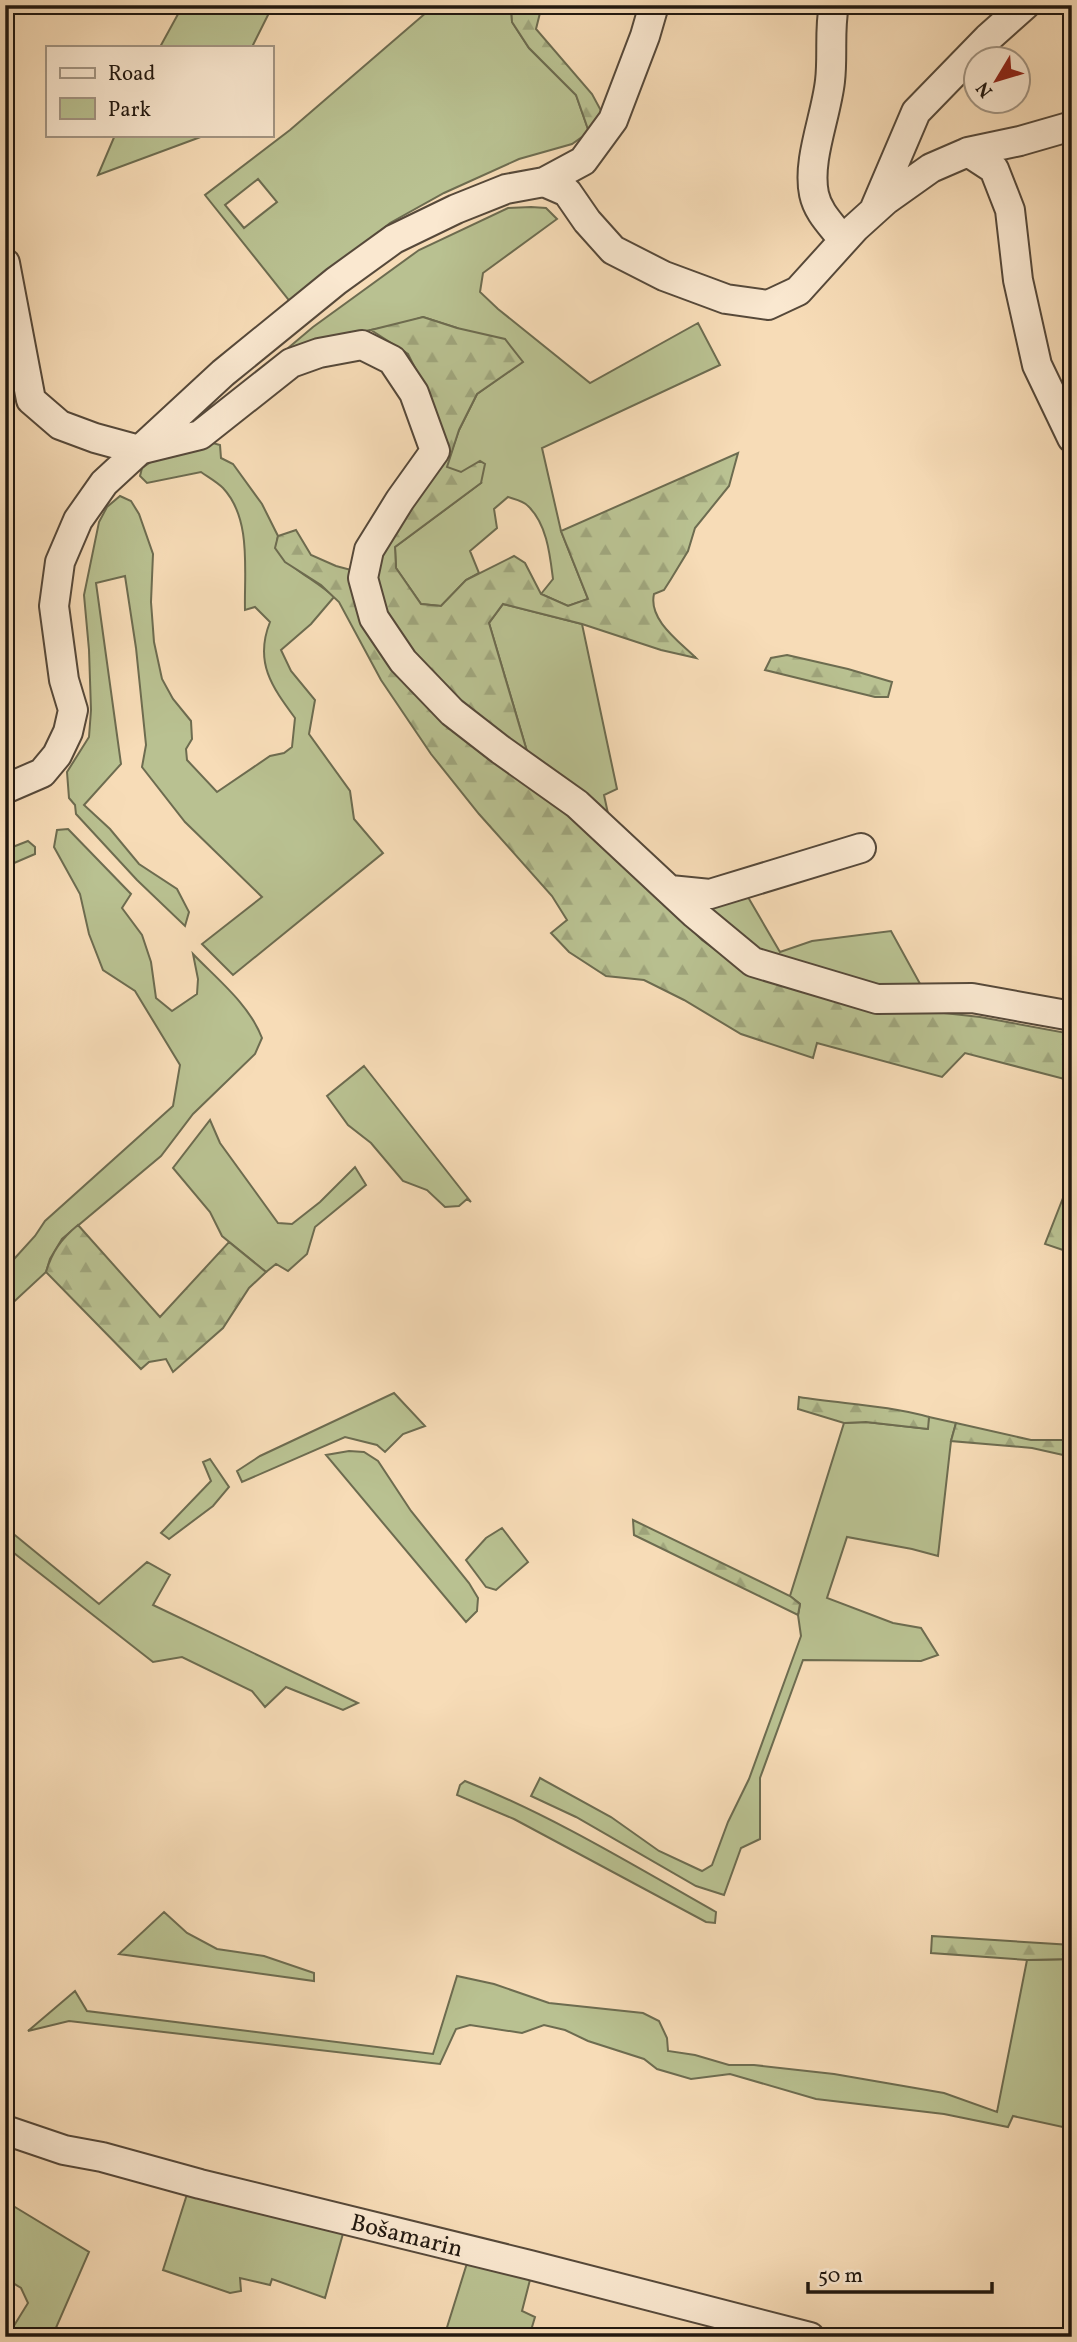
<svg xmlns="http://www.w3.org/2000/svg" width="1077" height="2342" viewBox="0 0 1077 2342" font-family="Vollkorn,serif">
<defs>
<pattern id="forest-firs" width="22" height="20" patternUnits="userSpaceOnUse" patternTransform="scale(1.75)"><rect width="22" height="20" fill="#b9c191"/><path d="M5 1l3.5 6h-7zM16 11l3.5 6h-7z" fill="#9fa57c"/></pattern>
</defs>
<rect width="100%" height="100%" fill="#f7dcb7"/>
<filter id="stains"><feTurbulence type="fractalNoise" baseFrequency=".00286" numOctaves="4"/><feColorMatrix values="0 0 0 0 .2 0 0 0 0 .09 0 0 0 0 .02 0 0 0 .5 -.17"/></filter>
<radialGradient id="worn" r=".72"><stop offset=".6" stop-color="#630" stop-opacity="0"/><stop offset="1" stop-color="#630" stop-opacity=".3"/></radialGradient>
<path fill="#b9c191" stroke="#6d6c50" stroke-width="2" fill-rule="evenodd" d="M183 5H273L252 47H160Z
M435 5H511L512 22 529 48 576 95 589 132 572 144 519 159 444 193 390 223 292 304 205 195 290 130ZM258 179 277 202 244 228 225 205Z
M115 135H206L98 175Z
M531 207 546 208 557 219 483 273 480 292 498 309 590 383 698 323 720 365 542 448 561 531 588 599 568 606 541 594 553 579C550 555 547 524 528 506 524 501 514 499 508 497L494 509 497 528 470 551 479 573 466 580 441 606 421 604 396 568 395 547 481 483 446 467 459 430 477 394 522 362 457 328 423 317 394 326 342 335 281 354 313 327 419 250 508 208Z
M209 442 220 445 221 458 233 464 262 504 278 536 276 548C290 570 315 579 334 597L311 624 281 650 291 671 315 700 309 734 350 791 354 819 383 853 233 975 202 944 262 897 185 822 142 767 146 745 136 648 125 576 96 583 121 764 84 805 110 829 139 864 177 889 189 912 185 926 137 880 76 814 75 805 69 798 67 772 89 737 91 710 89 650 84 595 99 522 107 507 120 496 131 501 139 514 153 554 151 602 154 642 162 679 173 699 191 721 192 739 186 749 187 760 217 792 270 756 284 753 292 747 295 718C272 687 254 662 270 622L255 607 245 610C244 571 252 519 223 488 217 482 208 477 201 472L147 483 140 476 142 468 158 457Z
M503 604 582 624 617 789 604 795 609 818 529 758 489 623Z
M68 829 131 894 122 908 142 935 151 962 156 998 172 1011 197 994 198 979 193 954C217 979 249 1004 262 1038L255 1054 193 1114 161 1156 62 1239 50 1259 46 1272 5 1310V1269L35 1236 45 1221 173 1106 180 1065 135 991 103 970 89 934 80 894 54 847 57 830Z
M28 841 35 847V854L5 867V850Z
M745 892 780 952 812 941 891 931 924 991 858 986 761 955 703 903Z
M364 1066 471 1202 467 1199 459 1206 445 1207 427 1190 403 1181 371 1143 348 1125 327 1096Z
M210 1120 220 1143 278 1223 292 1224 320 1202 355 1167 366 1185 315 1227 307 1254 288 1271 276 1264 266 1272 222 1236 210 1212 173 1168Z
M394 1393 425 1426 403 1434 385 1452 377 1445 345 1437 242 1482 237 1471 260 1456Z
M929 1417 956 1423 951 1441 938 1556 912 1549 847 1537 827 1598 893 1623 921 1628 938 1655 921 1661 803 1660 760 1778V1839L741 1848 724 1895 696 1886 576 1817 531 1796 540 1778 611 1817 659 1851 702 1871 712 1865 728 1822 749 1779 801 1636 798 1615 800 1604 790 1596 844 1423 866 1422 927 1429Z
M349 1451 364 1452 378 1461 411 1511 469 1583 478 1598 477 1611 466 1622 326 1455Z
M210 1459 229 1487 213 1506 169 1539 161 1533 211 1481 203 1462Z
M5 1527 99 1604 147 1562 170 1575 153 1605 358 1703 343 1710 286 1687 265 1707 252 1691 182 1657 153 1662 5 1546Z
M502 1528 528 1562 496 1590 486 1587 466 1560 486 1538Z
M465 1781C553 1816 633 1865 716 1912L715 1923 706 1922 514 1819 457 1795 460 1785Z
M164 1912 187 1933 217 1949 264 1956 314 1973V1981L119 1954Z
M1072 1959V2129L1013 2116 1008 2127 944 2114 816 2099 730 2074 691 2079 657 2069 644 2059 588 2041 565 2030 544 2025 522 2033 470 2025 456 2029 440 2064 69 2021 28 2031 75 1991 87 2011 433 2054 457 1976 494 1984 549 2003 643 2013 659 2021 667 2038 668 2051 695 2055 729 2065H754L834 2074 944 2093 997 2112 1027 1960Z
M189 2188 344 2230 325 2298 272 2279 270 2285 240 2278 241 2291 230 2293 163 2270Z
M5 2201 89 2252 52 2337H7L28 2303 21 2288 5 2278Z
M468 2260 531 2276 522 2311 535 2317 529 2337H444Z
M709 2322 748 2331 747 2337H705Z"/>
<path fill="url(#forest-firs)" stroke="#6d6c50" stroke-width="2" d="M511 5H542L536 29 592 94 605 118 589 132 576 95 529 48 512 22Z
M423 317 457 328 505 339 523 362 477 394 459 430 447 467 461 472 480 461 485 464 481 483 395 547 396 568 421 604 441 606 466 580 514 556 525 563 541 594 568 606 588 599 561 531 738 453 729 486 695 528 688 551 671 579 664 590 654 594C648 620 680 642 696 658L661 650 582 624 503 604 489 623 529 758 462 712 381 612 376 570 387 541 419 484 433 404 408 354 371 330Z
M296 530 311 555 336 566 355 571 364 618 582 818 702 940 731 961 783 984 831 1000 874 1011 935 1012 980 1017 1072 1034V1081L965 1053 942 1077 817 1043 813 1058 741 1034 684 1000 644 980 606 976 569 952 551 933 567 920 552 896 479 814 431 754 381 680 339 602 321 585 285 562 275 548 278 536Z
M787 655 848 669 892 682 888 697H875L765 670 771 658Z
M1072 1175V1253L1045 1244Z
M78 1225 160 1317 229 1242 266 1272 249 1288 223 1328 173 1372 166 1359 149 1362 141 1369 46 1272C52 1252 61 1239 78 1225Z
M799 1397C842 1404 887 1405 929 1417L928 1429 866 1422 844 1423 798 1409Z
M956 1423 1031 1440H1072V1457L1032 1448 951 1441Z
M633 1520 790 1596 800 1604 798 1615 634 1535Z
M932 1936 1072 1945V1959L1027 1960 931 1953Z"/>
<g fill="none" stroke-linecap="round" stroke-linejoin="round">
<defs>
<path id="street" d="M834 5C829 30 833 56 830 81 826 117 807 160 814 194 818 213 832 225 843 240
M968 152 994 169 1010 210 1018 280 1037 365 1072 438
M544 182 583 161 613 120 645 36 654 5
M875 208 916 112 988 38 1025 5
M5 263 31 400 60 425 95 438 139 450 200 435 291 363 319 353 362 345 392 360 414 393 435 451 400 500 369 550 363 578 374 618 403 661 452 712 501 750 577 804 695 914 753 962 877 999 972 998 1072 1016
M5 789 42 773 57 755 68 732 73 710 64 680 54 606 60 562 78 520 104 483 223 373 336 281 394 239 456 209 506 189 544 182 567 192 587 221 613 250 664 276 726 299 768 305 798 291 855 228 886 200 931 168 968 152 1020 141 1072 126
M670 890 710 894 861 848
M5 2130 64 2150 102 2157 200 2184 530 2265 810 2337"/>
</defs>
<use href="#street" stroke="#56493a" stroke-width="32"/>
<use href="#street" stroke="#fae8d0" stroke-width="28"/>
</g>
<g text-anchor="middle" stroke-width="5" stroke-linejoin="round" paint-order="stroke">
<g font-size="24" fill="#211810" stroke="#fae8d0">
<text transform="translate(407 2235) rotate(14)" y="8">Bošamarin</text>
</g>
</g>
<rect width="1077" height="2342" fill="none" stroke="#f7dcb7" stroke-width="28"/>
<rect x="7" y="7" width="1063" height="2328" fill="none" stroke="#211810" stroke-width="3.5"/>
<rect x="14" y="14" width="1049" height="2314" fill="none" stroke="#211810" stroke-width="2"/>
<rect x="46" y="46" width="228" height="91" fill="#fae8d0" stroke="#a39583" stroke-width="2"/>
<rect x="60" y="68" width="35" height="10" fill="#fae8d0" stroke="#a39583" stroke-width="2"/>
<text x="108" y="80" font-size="21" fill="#211810">Road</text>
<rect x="60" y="98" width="35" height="21" fill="#b9c191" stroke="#a39583" stroke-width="2"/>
<text x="108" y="116" font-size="21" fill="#211810">Park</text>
<g transform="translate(997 80) rotate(232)"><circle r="33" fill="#fae8d0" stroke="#a39583" stroke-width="2"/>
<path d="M0-5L12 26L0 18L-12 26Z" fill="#8f2418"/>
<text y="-10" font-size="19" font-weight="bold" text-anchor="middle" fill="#211810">N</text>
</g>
<path d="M808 2282v10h184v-10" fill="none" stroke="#211810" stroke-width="3.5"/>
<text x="818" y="2282" font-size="21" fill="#211810" stroke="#fae8d0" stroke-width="5" paint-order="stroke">50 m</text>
<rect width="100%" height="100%" filter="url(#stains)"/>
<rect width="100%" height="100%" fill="url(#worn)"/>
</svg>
